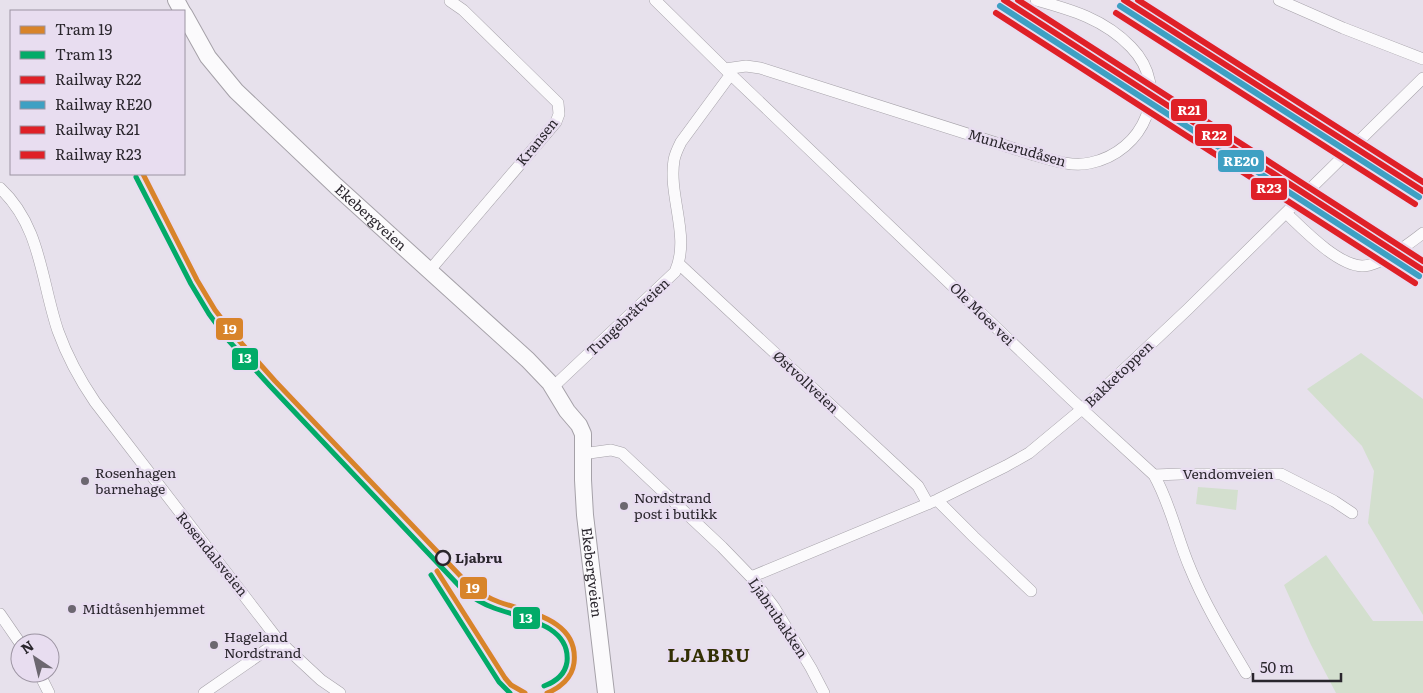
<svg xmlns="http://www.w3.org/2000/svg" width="1423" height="693" viewBox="0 0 1423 693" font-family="Literata,serif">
<rect width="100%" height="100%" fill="#e7e1ec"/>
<path fill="#d3dfce" d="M1361 353 1423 399V615L1368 523 1374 471 1362 446 1307 389Z
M1198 487 1238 490 1236 510 1196 504Z
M1326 555 1373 621H1423V693H1336L1311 645 1284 585Z"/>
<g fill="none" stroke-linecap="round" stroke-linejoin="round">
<defs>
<path id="street" d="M655 0 725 69 1071 399 1154 475C1171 505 1177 538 1190 568 1205 605 1226 639 1246 673
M1279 0 1343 28 1423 59
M725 69 746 66 760 68 1034 155C1052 160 1071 167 1090 163 1144 152 1172 89 1131 47 1104 19 1072 10 1036 0
M0 188C41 226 41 281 58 331 67 356 80 380 95 402L279 641 321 680 340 693
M1286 213C1303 229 1337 265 1362 266 1380 266 1409 244 1423 233
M679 264 918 486 928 504
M430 270 556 122 559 114 558 103 463 10 450 1
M553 387 675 272C691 237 668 197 674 160 675 154 678 148 681 142L731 74
M582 454 611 450 622 453 722 547 751 577 774 607 811 668 824 693
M1154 475 1181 474H1281L1334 501 1352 513
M937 500 974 537 1031 591
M751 577 937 500 1006 466 1029 453 1082 409 1188 309 1423 78
M0 614 20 643
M39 673 49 693
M204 693 279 641"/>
<g id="secondary">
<path d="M176 0 182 11"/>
<path id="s1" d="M184 14 208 57 236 91 336 186 528 360 550 383 567 411 579 425 583 434V480L585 515 606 693"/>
</g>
</defs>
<use href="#street" stroke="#a5a1a8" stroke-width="12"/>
<use href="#secondary" stroke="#a5a1a8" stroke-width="18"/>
<use href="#street" stroke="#fbfafc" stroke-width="11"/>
<use href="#secondary" stroke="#fbfafc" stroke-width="16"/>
<defs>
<path id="rail-1" d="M1004 0 1423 270
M1124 0 1423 191"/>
<path id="rail-2" d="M1000 6 1419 276
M1120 6 1419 197"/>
<path id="rail-3" d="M1018 0 1423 261
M1138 0 1423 182"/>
<path id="rail-4" d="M996 13 1415 283
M1116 13 1415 204"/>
</defs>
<use href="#rail-1" stroke="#e8ddf0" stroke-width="10"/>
<use href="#rail-2" stroke="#e8ddf0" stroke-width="10"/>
<use href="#rail-3" stroke="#e8ddf0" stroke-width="10"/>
<use href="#rail-4" stroke="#e8ddf0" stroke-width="10"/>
<use href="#rail-1" stroke="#df2027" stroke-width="6"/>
<use href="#rail-2" stroke="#3ea0c3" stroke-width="6"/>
<use href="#rail-3" stroke="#df2027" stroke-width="6"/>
<use href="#rail-4" stroke="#df2027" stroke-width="6"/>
<defs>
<path id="tram-1" d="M143 174 197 280 215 310 235 336 275 381 469 585C478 592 488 598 499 602 530 613 579 620 574 663 572 678 560 688 547 693
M437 571 505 678 511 685 525 693"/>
<path id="tram-2" d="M136 177 191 284 209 314 229 341 270 386 464 591C473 598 483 604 494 608 520 618 571 624 567 662 565 675 555 682 544 686
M431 575 499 682 510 693"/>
</defs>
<use href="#tram-1" stroke="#e8ddf0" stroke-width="9"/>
<use href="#tram-2" stroke="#e8ddf0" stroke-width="9"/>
<use href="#tram-1" stroke="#d8842a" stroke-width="5"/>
<use href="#tram-2" stroke="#02ab68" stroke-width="5"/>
</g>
<g fill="#6c6770" stroke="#e8ddf0" stroke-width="2">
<circle cx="85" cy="481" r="5"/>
<circle cx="624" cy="506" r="5"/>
<circle cx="72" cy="609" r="5"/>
<circle cx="214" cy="645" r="5"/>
</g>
<circle fill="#e8ddf0" stroke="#2a262d" stroke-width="2.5" cx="443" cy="558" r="7"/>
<g text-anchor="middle" stroke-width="5" stroke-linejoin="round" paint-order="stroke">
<g font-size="14" fill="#2a262d" stroke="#e8ddf0">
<text transform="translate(537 142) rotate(-51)" y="5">Kransen</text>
<text transform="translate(1017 148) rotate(16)" y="5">Munkerudåsen</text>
<text dy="5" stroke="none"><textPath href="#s1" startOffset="278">Ekebergveien</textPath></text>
<text transform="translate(982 314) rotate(44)" y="5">Ole Moes vei</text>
<text transform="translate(628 317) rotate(-43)" y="5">Tungebråtveien</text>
<text transform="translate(1119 374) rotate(-44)" y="5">Bakketoppen</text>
<text transform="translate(806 382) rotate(43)" y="5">Østvollveien</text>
<text x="1228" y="479">Vendomveien</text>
<text transform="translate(212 554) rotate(51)" y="5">Rosendalsveien</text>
<text dy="5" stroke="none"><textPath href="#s1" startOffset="722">Ekebergveien</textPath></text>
<text transform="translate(778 618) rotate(56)" y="5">Ljabrubakken</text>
</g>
<g font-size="14" fill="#2a262d" stroke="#e8ddf0" text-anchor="start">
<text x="95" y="478">Rosenhagen<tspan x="95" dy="16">barnehage</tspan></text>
<text x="634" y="503">Nordstrand<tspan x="634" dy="16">post i butikk</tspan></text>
<text x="82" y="614">Midtåsenhjemmet</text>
<text x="224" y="642">Hageland<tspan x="224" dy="16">Nordstrand</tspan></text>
</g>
<g font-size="14" font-weight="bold" fill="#2a262d" stroke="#e8ddf0" text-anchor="start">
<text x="455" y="563">Ljabru</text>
</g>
<g font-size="19" font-weight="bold" letter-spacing="1" fill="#333004" stroke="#e8ddf0">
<text x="709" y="662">LJABRU</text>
</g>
</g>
<g stroke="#e8ddf0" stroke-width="2">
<rect x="1170" y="98" width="38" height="24" rx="5" fill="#df2027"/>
<rect x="1194" y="123" width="39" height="24" rx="5" fill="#df2027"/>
<rect x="1217" y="149" width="48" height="24" rx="5" fill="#3ea0c3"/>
<rect x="1250" y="177" width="38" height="24" rx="5" fill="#df2027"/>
<rect x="215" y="317" width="29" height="24" rx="5" fill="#d8842a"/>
<rect x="231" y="347" width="28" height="24" rx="5" fill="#02ab68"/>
<rect x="459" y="576" width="29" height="24" rx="5" fill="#d8842a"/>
<rect x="512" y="606" width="29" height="24" rx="5" fill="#02ab68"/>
</g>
<g font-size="14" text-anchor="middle" font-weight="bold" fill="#fff">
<text x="1189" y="115">R21</text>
<text x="1214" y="140">R22</text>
<text x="1241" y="166">RE20</text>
<text x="1269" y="193">R23</text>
<text x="230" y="334">19</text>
<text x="245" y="363">13</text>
<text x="473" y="593">19</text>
<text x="526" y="623">13</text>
</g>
<rect x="10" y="10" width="175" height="165" fill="#e8ddf0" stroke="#9c94a2"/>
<rect x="20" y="26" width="25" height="8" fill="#d8842a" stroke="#9c94a2"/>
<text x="55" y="35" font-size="15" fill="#2a262d">Tram 19</text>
<rect x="20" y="51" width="25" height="8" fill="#02ab68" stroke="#9c94a2"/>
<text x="55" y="60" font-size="15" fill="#2a262d">Tram 13</text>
<rect x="20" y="76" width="25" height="8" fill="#df2027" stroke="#9c94a2"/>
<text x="55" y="85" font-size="15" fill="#2a262d">Railway R22</text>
<rect x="20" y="101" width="25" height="8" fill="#3ea0c3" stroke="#9c94a2"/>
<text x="55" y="110" font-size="15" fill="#2a262d">Railway RE20</text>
<rect x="20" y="126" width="25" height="8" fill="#df2027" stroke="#9c94a2"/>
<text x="55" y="135" font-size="15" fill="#2a262d">Railway R21</text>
<rect x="20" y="151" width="25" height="8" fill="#df2027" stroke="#9c94a2"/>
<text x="55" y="160" font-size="15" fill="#2a262d">Railway R23</text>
<g transform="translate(35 658) rotate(325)"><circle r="24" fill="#e8ddf0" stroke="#9c94a2"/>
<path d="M0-4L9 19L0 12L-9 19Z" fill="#6c6770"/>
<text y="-8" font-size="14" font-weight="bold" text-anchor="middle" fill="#2a262d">N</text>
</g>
<path d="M1253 673v8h88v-8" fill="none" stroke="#2a262d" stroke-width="2.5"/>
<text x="1260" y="673" font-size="15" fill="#2a262d" stroke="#e8ddf0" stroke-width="4" paint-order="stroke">50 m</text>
</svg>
